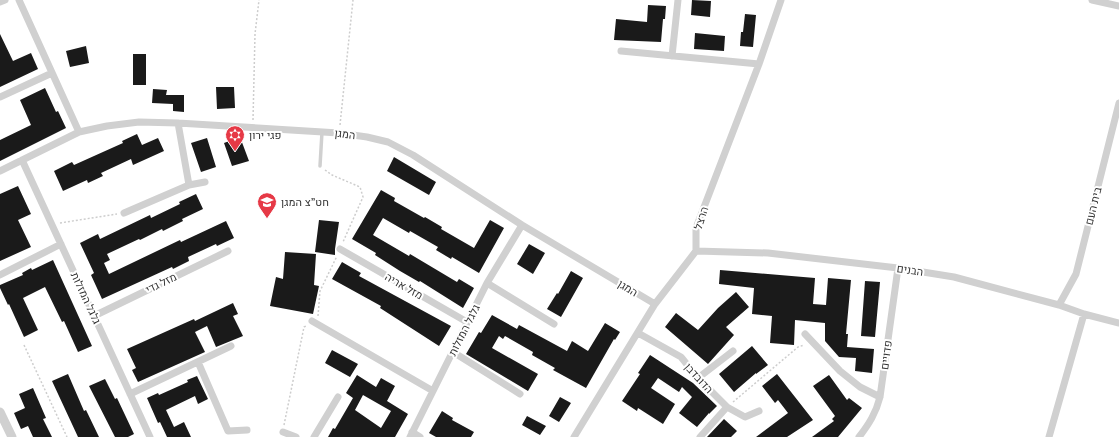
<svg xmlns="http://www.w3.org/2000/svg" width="1119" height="437" viewBox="0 0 1119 437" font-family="'Space Grotesk',Heebo,sans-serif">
<rect width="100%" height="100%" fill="#fff"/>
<path fill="#1a1a1a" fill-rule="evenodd" d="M692 0 711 1 710 17 691 15Z
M648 5 666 6 665 19H663L661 42 614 40 616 19 647 22Z
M745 14 756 15 753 47 740 46 741 32H743Z
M695 33 725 36 724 51 694 49Z
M0 34 13 61 31 53 38 69 0 87Z
M86 46 89 63 70 67 66 51Z
M133 54H146V85H133Z
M216 87H234L235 108 217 109Z
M45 88 56 112 58 111 66 128 0 161V140L31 125 20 100Z
M153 89 167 90 166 95H184V112L173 111V104L152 103Z
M137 134 142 145 158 138 164 151 133 165 131 159 101 173 103 176 88 183 87 180 63 191 54 171 72 162 74 165 94 156 123 143 122 141Z
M240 137 249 161 232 166 224 143Z
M207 138 216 167 201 172 191 143Z
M394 157 436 182 429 195 387 171Z
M18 186 31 214 18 220 31 247 0 261V194Z
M381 190 395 198 394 201 424 218 425 217 442 227 441 229 474 248 490 220 504 228 479 273 452 257 451 259 436 250 438 247 410 231 409 233 383 218 373 235 409 256 410 254 457 282 459 279 474 288 463 308 420 281 419 282 400 271 375 255 376 253 352 239Z
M196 194 203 209 182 219 183 221 163 231 162 229 140 240 139 239 107 254 110 260 104 263 109 274 180 240 181 242 226 221 234 238 217 246 216 244 188 257 189 261 173 269 172 267 102 299 91 275 94 273 80 243 98 234 100 239 150 215 151 218 180 204 179 202Z
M319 220 339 222 335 249V255L315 252Z
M529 244 545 253 533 274 517 264Z
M285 252 316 254 314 285 319 286 313 314 270 306 276 277 283 279Z
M53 260 92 346 78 352 64 321 62 322 45 287 23 298 38 330 24 337 9 304 8 305 0 288V285L23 275 22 273 31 268 32 270Z
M342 262 361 273 359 276 451 326 439 346 380 308 381 306 332 279Z
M720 270 815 278 813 304 826 305 828 278 851 280 846 334H848L847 347 874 349 872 373 855 371 856 358 839 357 825 341V323L795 320 794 345 770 343 772 316 752 314 754 288 719 284Z
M571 271 583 278 561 317 547 309 557 293 558 294Z
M865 281 880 282 875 337 861 336Z
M736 292 749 307 726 327 734 335 708 364 665 327 676 313 698 330 718 308Z
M233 303 238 314 233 316 243 336 216 347 207 326 195 332 205 352 138 382 132 370 136 368 127 349 194 319 195 321Z
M492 315 517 329 519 325 567 351 572 341 588 351 605 323 620 332 615 340 614 339 586 388 553 370 555 368 532 355 533 352 505 336 503 339 499 336 492 348 538 374 528 391 466 354 479 332 481 333Z
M752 346 768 365 756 374V373L734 392 719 374Z
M332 350 358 364 350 377 325 363Z
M650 355 693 383 717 406 709 414V413L697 427 679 413 692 397 682 387 679 392 658 378 651 388 675 404 663 424 638 408 637 411 622 401 640 374 638 373Z
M68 374 84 411 86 410 99 437H78L52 381Z
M777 374 813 420 787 437H756L788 413 778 400 775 403 762 386Z
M357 375 376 387 381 378 395 386 387 401 408 414 395 437H328L333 428 335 429 353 398 346 393ZM363 395 391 411 381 428 355 410Z
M829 375 847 400 849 398 862 408 838 437H812L834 421 832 419 835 416 813 386Z
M197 376 208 399 198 404 195 396 166 410 174 427 184 422 191 437H167L160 422 158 423 147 398 158 393 159 395 188 382 187 380Z
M105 379 115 399 117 398 134 434 128 437H115L89 386Z
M33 388 46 418 43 419 52 437H33L28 426 21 429 14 413 25 408 19 394Z
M560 397 571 403 559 422 549 416Z
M442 411 453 418 452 420 474 432 471 437H436L429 433Z
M527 416 546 426 540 435 522 425Z
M724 419 737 431 731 437H707Z"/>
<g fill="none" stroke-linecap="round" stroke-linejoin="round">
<path stroke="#cdcdcd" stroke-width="1.5" stroke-dasharray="2 2" stroke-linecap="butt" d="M253 120 255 34 259 0
M340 125 353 0
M325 170 332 175 360 187 363 197 343 242
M60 223 117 214
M318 316 320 291 337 256
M24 345 67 437
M733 402 798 347 804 345
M284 425 304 327 306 326"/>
<path stroke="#d0d0d0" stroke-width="3.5" d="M320 166 322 132"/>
<path stroke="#d0d0d0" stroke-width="7" d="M19 0 79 132
M1092 0 1119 6
M0 2 5 0
M621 51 759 64
M672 56 678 0
M0 97 52 73
M22 160 150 437
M0 171 79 132 107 126 139 122 178 123 339 133 367 137 388 142 413 155 522 225 655 304
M189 185 205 182
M124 213 189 185 178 123
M340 249 467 322
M696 251 768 253 898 268 954 277 1059 305 1084 314 1119 323
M0 275 61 244
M487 283 554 324
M1059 305 1076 274 1119 103
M94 316 228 251
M312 321 433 391
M638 333 681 357 698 378 727 407 745 417 759 411
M805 334 840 371 860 387 880 397
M453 352 520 394
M198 362 228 431 247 430
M698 378 733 351
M130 394 231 346
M283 432 296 437
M412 432 420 437
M314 437 338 397
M410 437 487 283 522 225
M574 437 655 304 696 251V228L759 64 781 0
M700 437 727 407
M859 437C869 424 876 413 880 397L898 268
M1049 437 1084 314"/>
<path stroke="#d0d0d0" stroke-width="9" d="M0 412 12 437"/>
</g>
<defs>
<symbol id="synagogue-pin" viewBox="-11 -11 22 30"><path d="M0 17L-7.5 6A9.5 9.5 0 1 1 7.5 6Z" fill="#e63946" stroke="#fff"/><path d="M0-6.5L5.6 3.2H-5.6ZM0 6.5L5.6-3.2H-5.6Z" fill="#fff"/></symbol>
<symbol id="school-pin" viewBox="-11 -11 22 30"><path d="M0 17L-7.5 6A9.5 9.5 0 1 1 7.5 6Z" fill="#e63946" stroke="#fff"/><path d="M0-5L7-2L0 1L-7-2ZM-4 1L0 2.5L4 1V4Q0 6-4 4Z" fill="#fff"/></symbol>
</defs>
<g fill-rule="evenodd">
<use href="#synagogue-pin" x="224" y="124" width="22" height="30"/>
<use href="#school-pin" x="256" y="191" width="22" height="30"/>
</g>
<g text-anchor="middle" stroke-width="4" stroke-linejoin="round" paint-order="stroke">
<g font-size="11" fill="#333" stroke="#fff">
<text transform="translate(345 134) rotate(7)" y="4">המגן</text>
<text transform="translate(1093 206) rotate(-76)" y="4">בית העם</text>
<text transform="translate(701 218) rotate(-72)" y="4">הרצל</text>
<text transform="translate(910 270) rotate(8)" y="4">הבנים</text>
<text transform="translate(161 283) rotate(-26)" y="4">מזל גדי</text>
<text transform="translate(404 286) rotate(30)" y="4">מזל אריה</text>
<text transform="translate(628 288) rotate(31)" y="4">המגן</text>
<text transform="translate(86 298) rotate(65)" y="4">גלגל המזלות</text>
<text transform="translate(464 330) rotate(-63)" y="4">גלגל המזלות</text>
<text transform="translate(886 355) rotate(-82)" y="4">פדויים</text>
<text transform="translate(699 378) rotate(48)" y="4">הדובדבן</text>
</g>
<g font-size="11" fill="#333" stroke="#fff" text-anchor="start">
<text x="249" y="139">פגי ירון</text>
<text x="281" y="206">חט"צ המגן</text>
</g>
</g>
</svg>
